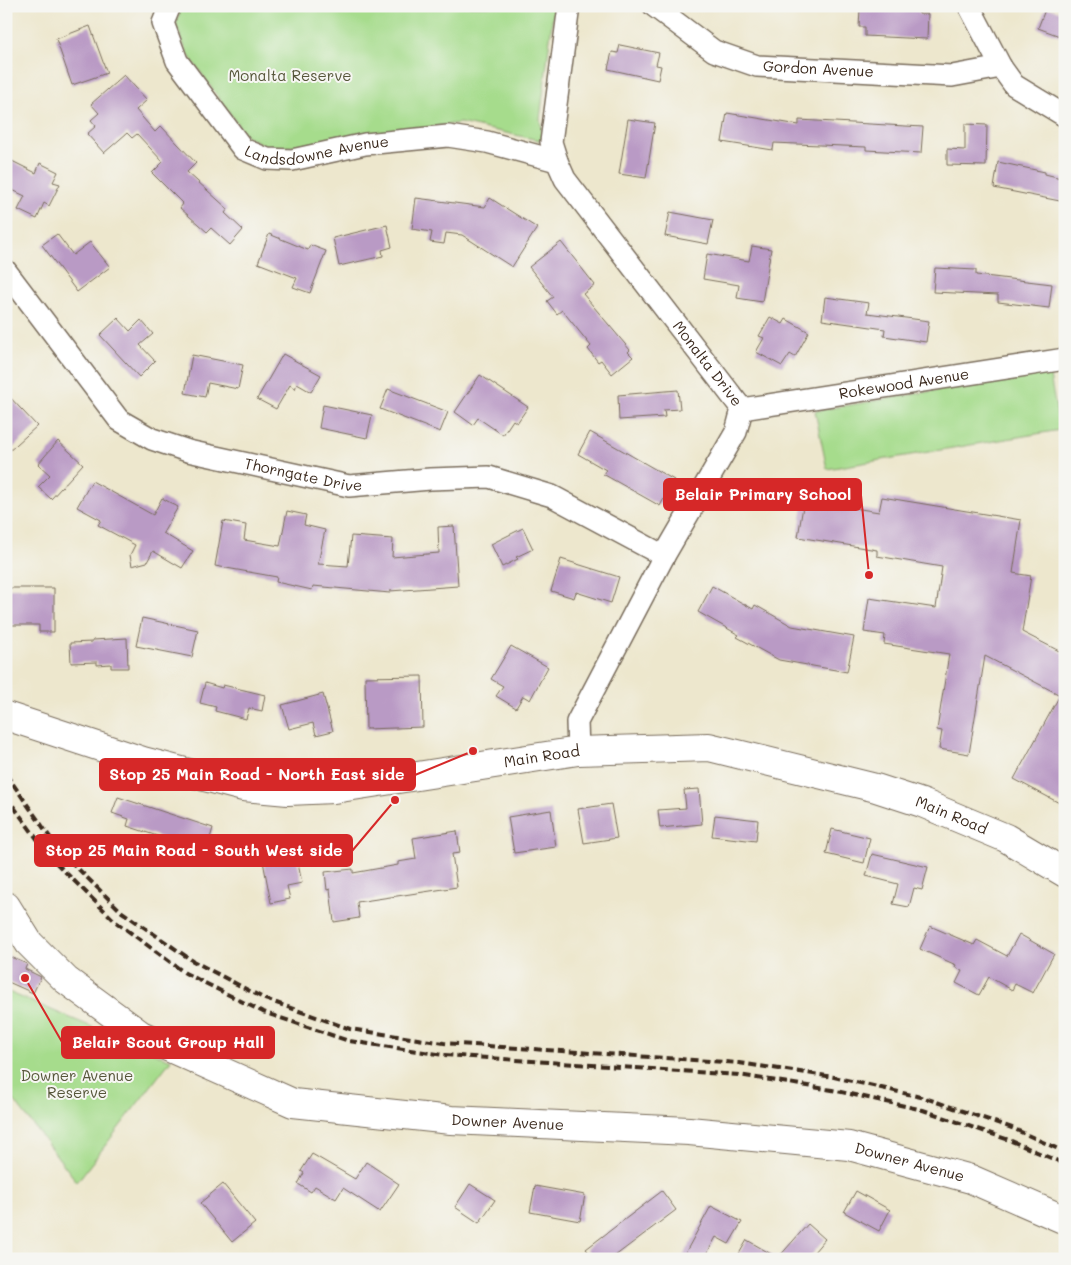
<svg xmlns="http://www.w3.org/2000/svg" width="1071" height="1265" viewBox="0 0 1071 1265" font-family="Mali,sans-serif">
<rect width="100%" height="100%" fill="#f6f6f2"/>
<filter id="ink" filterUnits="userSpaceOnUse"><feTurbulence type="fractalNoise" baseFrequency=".02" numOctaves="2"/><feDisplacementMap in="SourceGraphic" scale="10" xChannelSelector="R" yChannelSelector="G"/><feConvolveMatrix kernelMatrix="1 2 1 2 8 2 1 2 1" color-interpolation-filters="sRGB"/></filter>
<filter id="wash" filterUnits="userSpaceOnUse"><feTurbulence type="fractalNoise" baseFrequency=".0096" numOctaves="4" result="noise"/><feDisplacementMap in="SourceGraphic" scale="20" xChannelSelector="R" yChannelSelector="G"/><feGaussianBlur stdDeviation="1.12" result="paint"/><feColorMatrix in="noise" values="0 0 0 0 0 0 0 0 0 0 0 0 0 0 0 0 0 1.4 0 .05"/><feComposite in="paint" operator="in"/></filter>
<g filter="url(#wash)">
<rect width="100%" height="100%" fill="#ede7cd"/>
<path fill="#a6dc8c" stroke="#708355" d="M181 6H554L540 119 543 141 460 123 272 149 246 136 187 53 176 25Z
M1049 371 1060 430 827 469 815 411Z
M6 991 171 1060 77 1182 6 1090Z"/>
<g id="blocks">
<path fill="#b99ac5" d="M866 6H919V14H928L927 39 865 36V27H859L860 9H866Z
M1046 7 1065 13V38L1038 28Z
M90 26 107 73 72 85 56 39Z
M620 45 659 53 656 65 661 66 658 80 608 69 612 52 618 53Z
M124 75 147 100 136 110 155 132 161 126 196 163 187 172 228 209 225 213 243 230 230 245 211 228 207 232 180 208 183 204 152 173 163 162 137 134 132 138 127 133 104 153 87 134 96 126 91 120 99 113 91 104Z
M727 113 799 125V120L923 127 921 153 866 150V147L774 143 773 150 722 142Z
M628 119 655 123 646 178 619 174Z
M965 124 987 125 986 166 947 165V149L965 150Z
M6 158 36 173 40 163 58 172 53 182 60 184 49 206 44 203 37 219 18 210 25 196 6 187Z
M998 162 1045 172V174L1065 179V202L994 188Z
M416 198 485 207 490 198 537 228 512 267 462 235 446 233 444 244 430 242 432 232 412 229Z
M670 212 713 220 708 244 665 236Z
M387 225 392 247 382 250 383 256 339 266 333 238Z
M57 234 73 255 90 242 110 267 77 292 42 245Z
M269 234 308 250 310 245 326 251 310 293 293 287 297 278 258 263Z
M561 242 595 285 583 294 630 350 628 352 633 357 612 374 601 360 598 362 588 349 591 346 562 310 557 314 547 301 553 297 529 267Z
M752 246 771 249 762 302 737 298 739 285 703 279 707 254 749 261Z
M935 268 976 270V275L1052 284 1049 308 998 302V295L933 292Z
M825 297 869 303 867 313 929 321 926 342 884 336 885 329 822 320Z
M770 317 783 324 786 319 809 332 795 357 790 354 782 366 756 352 764 338 759 336Z
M118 318 130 331 141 320 153 334 140 345 155 361 139 377 100 335Z
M283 354 321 375 311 392 297 384 295 389 290 385 276 409 257 399Z
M192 355 243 365 238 389 208 383 205 397 185 393Z
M480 375 528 407 517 423 513 420 503 435 478 418 473 425 455 412Z
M388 389 448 412 440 432 380 409Z
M678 390 680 409 664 410 665 417 619 420 618 395Z
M6 393 37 426 6 454Z
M323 405 372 415 367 438 319 428Z
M590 432 674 480 660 506 603 474 606 470 578 454Z
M58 441 83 464 51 499 38 487 50 475 38 464Z
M92 481 153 515 162 498 178 507 163 533 193 551 182 568 153 551 147 562 132 566 130 555 135 545 98 525 101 520 77 507Z
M882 497 1021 520 1013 573 1031 576 1022 632 1065 654V806L1014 779 1060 695 985 656 969 754 939 749 942 731 937 730 949 654 884 644 885 635 864 632 869 598 936 608 942 567 877 556V550L798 537 804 500 879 512Z
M287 511 306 515 304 525 325 530 318 564 348 566 351 536 393 539 392 557 439 553 438 527 454 526 458 586 390 591V593L313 586 312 590 276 582 277 577 215 566 223 521 246 525 244 540 280 546Z
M523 528 533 549 516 557 518 559 502 567 491 544Z
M561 559 619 577 611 603 576 592 574 598 551 591Z
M712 586 753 609 755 605 792 626 854 637 847 672 779 660 737 637 739 635 698 612Z
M6 588H54V632H39V625H6Z
M142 618 198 630 192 657 136 646Z
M127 638 128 668H111V664L97 665V662L71 663 70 643 92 642 93 640Z
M511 646 548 667 530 700 523 696 516 708 496 696 503 686 491 679Z
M422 676 423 727 366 729 365 677Z
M205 683 222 688 223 685 265 695 262 711 249 708 246 719 215 711 216 707 200 703Z
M323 694 333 731 316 735 313 723 289 729 282 705Z
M699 789 702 824 660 828 658 810 686 808 684 790Z
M118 797 213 828 206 852 127 826 129 819 112 813Z
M611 804 617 838 584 843 578 809Z
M551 810 556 847 514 853 508 817Z
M715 815 758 820 756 841 712 836Z
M832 829 870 838 864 863 826 854Z
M457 831 460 853 452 854 457 887 357 902 359 918 334 922 330 889 327 890 325 872 353 869V873L398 865V862L416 859 413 838Z
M295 849 302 883 287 886 290 899 271 903 262 856Z
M872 854 928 867 922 890 914 888 909 907 893 904 898 884 866 876Z
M930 926 974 945 977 940 1007 956 1019 934 1054 954 1033 993 1015 984 1012 990 989 977 979 995 956 983 962 971 955 967 956 965 920 949Z
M6 955 27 964 25 969 41 977 33 993 6 981Z
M312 1154 355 1179 366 1162 399 1184 380 1212 343 1188 336 1199 315 1186 311 1192 298 1184 304 1173 301 1171Z
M223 1184 255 1223 232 1242 200 1203Z
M470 1184 495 1200 479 1223 455 1207Z
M535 1186 585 1195 580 1221 530 1212Z
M662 1191 676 1210 611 1259H594L586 1249Z
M856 1191 890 1210 879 1231 844 1212Z
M711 1206 742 1222 729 1244 716 1237 704 1259H682Z
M808 1224 825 1239 808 1259H736L747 1240 778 1258Z"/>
</g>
</g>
<g filter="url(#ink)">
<use href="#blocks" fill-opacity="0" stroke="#796c5b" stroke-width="1"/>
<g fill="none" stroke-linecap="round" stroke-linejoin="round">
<defs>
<g id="street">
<path id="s1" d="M170 6 163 23 177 61 243 149 267 159 292 160 365 144 448 136 487 142 557 161"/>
<path id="s2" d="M569 6 551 142 557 161 565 179 742 409 736 432 664 556 577 722 578 751"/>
<path id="s3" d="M654 6 714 51 757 66 952 76 1001 67"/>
<path d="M969 6 1001 67 1014 85 1065 116"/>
<path id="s4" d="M6 271 119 420 152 439 188 451 349 486 430 479 489 477 552 496 664 556"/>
<path id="s5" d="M742 409 1065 359"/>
</g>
<g id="secondary">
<path id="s6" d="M6 716 143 761 243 787 288 791 334 789 578 751 709 747 876 788 922 803 1006 838 1065 873"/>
<path id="s7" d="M6 906 29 943 66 980 141 1035 293 1103 451 1120 689 1131 849 1146 971 1179 1065 1220"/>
</g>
</defs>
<use href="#street" stroke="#796c5b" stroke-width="24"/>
<use href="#secondary" stroke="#796c5b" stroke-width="30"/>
<use href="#street" stroke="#fff" stroke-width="21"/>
<use href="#secondary" stroke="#fff" stroke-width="28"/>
<path stroke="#3b2a1e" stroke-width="4" stroke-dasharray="8 4" stroke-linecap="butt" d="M6 774 59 850 122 912 193 961 265 999 350 1029 444 1043 739 1063 834 1077 925 1098 1012 1128 1065 1152
M6 796 50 857 116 922 185 973 263 1012 349 1041 444 1055 739 1075 832 1090 923 1110 1009 1140 1065 1164"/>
</g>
</g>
<g text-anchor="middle" stroke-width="4" stroke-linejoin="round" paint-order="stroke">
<g font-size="15" fill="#3b2a1e" stroke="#f6f6f2">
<text dy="5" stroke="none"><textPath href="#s3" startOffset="182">Gordon Avenue</textPath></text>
<text dy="5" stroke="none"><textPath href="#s1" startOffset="245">Landsdowne Avenue</textPath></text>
<text dy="5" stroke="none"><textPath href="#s2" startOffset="410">Monalta Drive</textPath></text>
<text dy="5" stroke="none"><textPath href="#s5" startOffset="164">Rokewood Avenue</textPath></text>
<text dy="5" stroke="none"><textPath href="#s4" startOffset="381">Thorngate Drive</textPath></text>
<text dy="5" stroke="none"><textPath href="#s6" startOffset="549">Main Road</textPath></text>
<text dy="5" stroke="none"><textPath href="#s6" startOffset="969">Main Road</textPath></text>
<text dy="5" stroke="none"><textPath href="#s7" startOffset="571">Downer Avenue</textPath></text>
<text dy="5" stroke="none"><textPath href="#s7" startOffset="976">Downer Avenue</textPath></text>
</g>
<g font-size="15" fill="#56563a" stroke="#f6f6f2">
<text x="290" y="81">Monalta Reserve</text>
<text x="77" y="1081">Downer Avenue<tspan x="77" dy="17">Reserve</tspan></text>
</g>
</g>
<path fill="none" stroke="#d62828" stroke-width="2" d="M869 575L861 495M473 751L415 775M395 800L352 851M25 978L62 1042"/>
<g fill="#d62828" stroke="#f6f6f2" stroke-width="2">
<circle cx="869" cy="575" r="5"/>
<circle cx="473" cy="751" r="5"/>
<circle cx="395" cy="800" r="5"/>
<circle cx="25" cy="978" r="5"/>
</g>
<g fill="#d62828" stroke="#d62828" stroke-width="2">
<rect x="664" y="479" width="197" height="31" rx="5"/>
<rect x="100" y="759" width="315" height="31" rx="5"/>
<rect x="35" y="835" width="317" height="31" rx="5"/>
<rect x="62" y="1027" width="212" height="31" rx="5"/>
</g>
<g font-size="16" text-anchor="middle" font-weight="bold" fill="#fff">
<text x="763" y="500">Belair Primary School</text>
<text x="257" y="780">Stop 25 Main Road - North East side</text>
<text x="194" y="856">Stop 25 Main Road - South West side</text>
<text x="168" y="1048">Belair Scout Group Hall</text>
</g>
<rect width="1071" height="1265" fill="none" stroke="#f6f6f2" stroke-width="25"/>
</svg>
